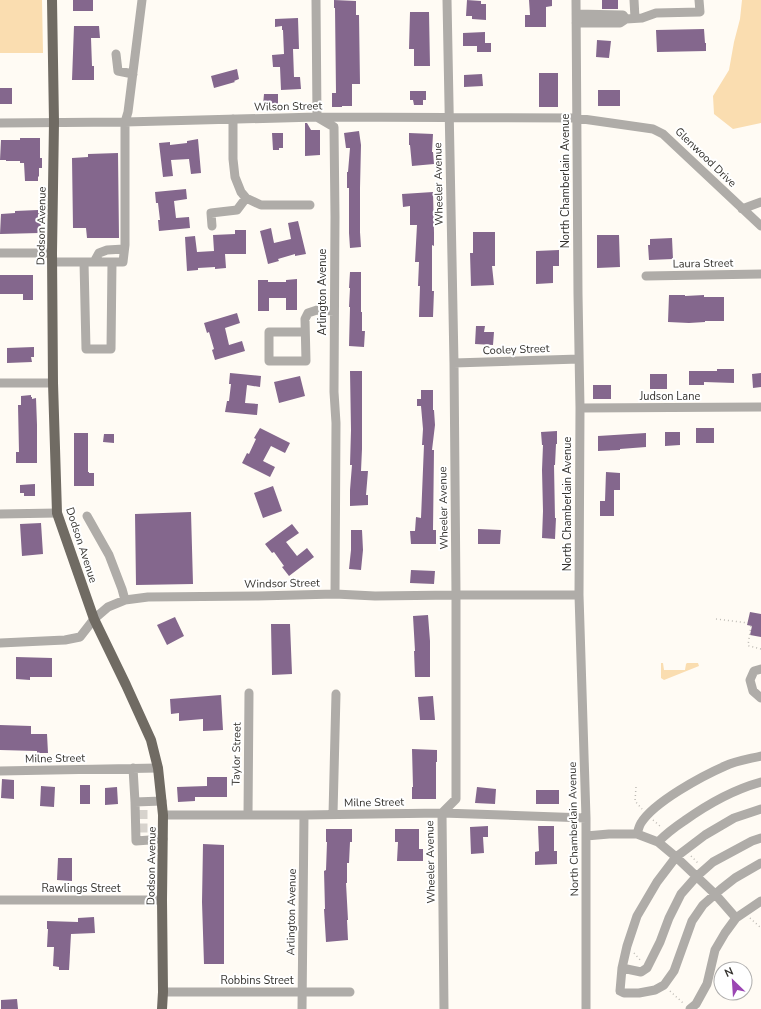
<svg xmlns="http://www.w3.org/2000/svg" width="761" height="1009" viewBox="0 0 761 1009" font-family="'Nunito Sans',sans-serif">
<rect width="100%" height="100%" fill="#fffbf4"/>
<path fill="#faddb0" d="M0 0H42L43 53H0Z
M742 0H761V123L733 129 714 114 713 96 729 70 734 42 740 19Z
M661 663H663L664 670H685L686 664 687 663H698L699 666 664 680 661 678Z"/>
<path fill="#84678d" d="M73 0H93V11H73Z
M334 0 356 1V15H359L360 84H352V106H342V107H332V93H336L335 8H334Z
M467 0 481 1V4H486V20L472 19V16H466Z
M529 0H552V6L546 7V27H525V15H530Z
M602 0H618V9H602Z
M410 12H429L430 66H414V49H409Z
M298 18 299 49H293L294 77H300L301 89 281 90 280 67H273L272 55 284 54 283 30H282V26L275 27V19Z
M74 26H99L100 38H91L92 66H94V80H72Z
M704 29 705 43H706V51L657 52 656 30Z
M485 32V43H491V52H477V46H463V33Z
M597 40 611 41 609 58 596 57Z
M237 69 239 79 234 81 235 82 214 88 211 76Z
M539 73H558V107H539Z
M482 74 483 86 464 87V75Z
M0 88H12V104H0Z
M598 90H620V106H598Z
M410 91H426V100H423V105H414L413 100H410Z
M264 94H278V106L263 105Z
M305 123H307L311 130H320V155L305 156Z
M359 131 361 145 360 188V232L361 247 350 248 349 233V188H347V172H348L350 148H346L344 133Z
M272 133H283V148H279V150H273Z
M409 133 433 134 432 152H433L434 164 412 166 410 145H409Z
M20 138H40V158H42V168H39V176L38 177V181H25L24 163H20V161H6V160H0L1 140H20Z
M198 139 201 173 191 174 189 159 171 160 173 176 163 177 159 143 170 142V145L187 143V141Z
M118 153 119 238H87L86 228H73L72 158 88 157V154Z
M186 189 187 199 174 201 176 218 189 217 190 228 159 231 158 220H160L158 203H156L155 192Z
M433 192 434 233V246L432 245V291H434L433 317H419L420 286H418L419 262H415L417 225H410V206L403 207 402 194Z
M38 210V213H40L41 230H39V233L0 234 1 214 15 213V211Z
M298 221 306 254 295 256V254L278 259 279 261 268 264 260 231 271 228 274 243 291 239 288 223Z
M235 230H246V254H225L226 268 215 269V267L198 268V270L187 271 185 237 195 236 197 252 214 251 213 235 235 234Z
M473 232H495V266H492L494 285 471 286 470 253H473Z
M597 235H619L620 267 597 268Z
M672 238 673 259 649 260 648 245H650V239Z
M559 250V266H553V283L536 284V251Z
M350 272H361V312H362V331H365L364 347 349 346 350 307H349L350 288H349Z
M0 275H33V300H23V294H0Z
M297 279V310H286V298H269V311H258V280H268V282H286V280Z
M669 295H685V296L704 295V297H724V321H705V322L689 323 668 322Z
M237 313 240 323 225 328 229 345 242 341 245 351 215 360 212 350 214 349 209 332 207 333 204 323Z
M476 326H485L484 332H494L493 345 475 344Z
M34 347V357H31L32 362 7 363V348Z
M717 369H734V383L704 382V385H689V371H717Z
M350 371H362V449L361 471H368L366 495H368V505L350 506V490L352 465H350L351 430Z
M230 373 261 376 260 387 247 385 245 403 258 404 257 415 225 412 227 401H229L231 384H229Z
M761 373V387L753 388 752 374Z
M650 374H667V389H650Z
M300 376 305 396 279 403 274 382Z
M593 385H611V399H593Z
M421 390H433V410H434L435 425 432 450H434L433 530H436V544H411L410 531H415L416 517 421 518 424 445H422L423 429 421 406H417V399H421Z
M31 395V397H32V399L36 398 37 425V463H16V452H19L18 405H21V396Z
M260 428 290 443 285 453 271 446 263 461 275 467 270 477 242 463 247 453 249 454 256 439 254 438Z
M696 428H714V443H696Z
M557 431V444H556L555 465H554L555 518H556L555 539 542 538 543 511 542 470 543 445H542L541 432Z
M665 432H680V445L665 446Z
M74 433H88V472H89V473H94V486H74Z
M646 433V447L620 449V450L598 451V436Z
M104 434H114V443L103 442Z
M606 472 620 473V490H614V516H600V501H605Z
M35 484V496H24V493H20V485Z
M273 486 282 511 263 518 254 493Z
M191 512 193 584 136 585 135 514Z
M41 523 43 554 22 556 20 524Z
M292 524 299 533 286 542 297 556 307 548 314 557 289 576 282 567 284 566 274 552 272 553 265 544Z
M478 529 501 530 500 544H478Z
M351 530H362L363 550 361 570 349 569 351 550Z
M411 570 435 571 434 584 410 583Z
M750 612 761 614V637L750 635 752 626 747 625Z
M428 615 430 641V677H415L414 651H415L413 616Z
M175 617 184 636 167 645 157 625Z
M271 624H290L292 674 272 675Z
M16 657 52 658V677H30V680L16 679Z
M221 695 223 730 203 731V719L179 721V713L171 714 170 699Z
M433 696 435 720H420L418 697Z
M0 725 31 726V734H47L48 753H37V751L0 750Z
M412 749 437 750V762H436V799H412V787H413Z
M207 777H227V797H195V801L178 802 177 787 207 786Z
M2 779 14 780V799L1 798Z
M80 785H90V804H80Z
M41 786 55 787 54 807 40 806Z
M117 787 118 804 105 805V788Z
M477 787 496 789 495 804 475 803Z
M536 790H559V804H536Z
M488 826V837H483L484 853 471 854 470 827Z
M538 826H554V851H557V864L535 865V852L539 851Z
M326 829H352V842H350L349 863H347V883H346L348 920H347L348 940 326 942 324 909H325L324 871 326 870 327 842H326Z
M395 829H419V849H423V861H397L398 842H395Z
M203 844 224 845V964H204L202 902Z
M58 858H72V881L57 880Z
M94 917 95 933 71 934 69 970H59V967L53 966 54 947H47L48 929H47V921L78 922V918Z
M17 999 18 1009H1V1000Z"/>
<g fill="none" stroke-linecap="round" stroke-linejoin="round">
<path stroke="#d7d3cd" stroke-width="9" stroke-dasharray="9 4.5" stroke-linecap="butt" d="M143 810V834"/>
<path stroke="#bebbb5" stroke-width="1.5" stroke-dasharray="1 3" stroke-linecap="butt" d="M716 619 748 623
M751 626 748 645 749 646 761 649
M636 787 635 801 642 809
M653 820 661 827
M691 856 698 863
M750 918 761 928
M634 953 641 961
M670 991 683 1003"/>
<path stroke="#afaca8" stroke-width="9" d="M316 0 317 117 334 127 335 217 334 392 336 423 335 594
M576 0 578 294 580 408 579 595 586 818V1009
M634 0 635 18
M576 14 623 15 626 19 620 23H576
M626 19 642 18 656 13 700 12 699 0
M116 54 118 71 133 74
M233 119V159L235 177 241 192 246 198 261 205H310
M0 123 125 122 317 117 576 118 653 129 663 134 761 226
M742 209 761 202
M212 226 211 213 237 210 246 198
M0 253H52
M52 262C72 262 92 262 112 262L111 349H86L84 262
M94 262 99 253 107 250 124 249
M112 262H123L125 245V122L128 112 142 0
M646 276 761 274
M305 332H269V361H306L305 319 308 313 317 310 334 311
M454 363 579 359
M0 383H53
M580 408 761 407
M0 514 57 513
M87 516 109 555 122 589 125 600
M0 643 65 640 80 637 94 619 108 607 125 600 148 597 258 596 335 594 375 596 456 595H579
M761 669 754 671 750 680 753 691 761 698
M133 768 135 802 162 801
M0 771 158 768
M135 802 136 841 163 839
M761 809 734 818 705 835 676 857 657 882 637 916 627 946 622 968 620 991 624 993H639L655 990 664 985 674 971 692 921 703 905 721 889 735 878 761 863
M333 814 336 694
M163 815H304L442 813 586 818
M248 815 249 693
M637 834C638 831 639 826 641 823 654 802 702 776 725 766 736 761 749 759 761 756
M586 836 609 834H637L658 842 676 857 715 894 736 918
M658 842C666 834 675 827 684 821 709 803 732 790 761 782
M0 900H162
M622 968 641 972 647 968 660 942 669 918 681 894 696 877 713 862 752 841 761 838
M163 992H350
M302 1009 304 815
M444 1009 442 813 456 799V595L454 363 447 0
M690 1009 696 1004 707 984 715 950 725 933 736 918 761 901"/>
<path stroke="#706b63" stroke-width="10" d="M52 0 54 122 52 253 53 383 57 513 94 619 126 685 151 740 158 768 163 815 162 900 163 992 162 1009"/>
</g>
<g text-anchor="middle" stroke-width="4" stroke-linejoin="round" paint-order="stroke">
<g font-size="11" fill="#35332f" stroke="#fff">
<text transform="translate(288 106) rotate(-1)" y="4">Wilson Street</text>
<text transform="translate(706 157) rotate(44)" y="4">Glenwood Drive</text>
<text transform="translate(565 181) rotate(-90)" y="4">North Chamberlain Avenue</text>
<text transform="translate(438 184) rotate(-91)" y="4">Wheeler Avenue</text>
<text transform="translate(41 226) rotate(-89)" y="4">Dodson Avenue</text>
<text transform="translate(703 263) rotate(-1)" y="4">Laura Street</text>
<text transform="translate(322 292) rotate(-90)" y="4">Arlington Avenue</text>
<text transform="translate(516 349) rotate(-2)" y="4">Cooley Street</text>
<text x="670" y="400">Judson Lane</text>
<text transform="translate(567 504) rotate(-90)" y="4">North Chamberlain Avenue</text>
<text transform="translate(443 508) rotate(-91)" y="4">Wheeler Avenue</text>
<text transform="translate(82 545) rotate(72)" y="4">Dodson Avenue</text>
<text transform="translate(282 583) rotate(-1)" y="4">Windsor Street</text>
<text transform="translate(236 754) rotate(-89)" y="4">Taylor Street</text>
<text transform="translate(55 758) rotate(-1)" y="4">Milne Street</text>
<text transform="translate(374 802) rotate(-1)" y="4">Milne Street</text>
<text transform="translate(573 829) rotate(-91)" y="4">North Chamberlain Avenue</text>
<text transform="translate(430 862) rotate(-91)" y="4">Wheeler Avenue</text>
<text transform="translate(151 866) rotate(-89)" y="4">Dodson Avenue</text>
<text x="81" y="892">Rawlings Street</text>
<text transform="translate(291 912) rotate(-89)" y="4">Arlington Avenue</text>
<text x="257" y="984">Robbins Street</text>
</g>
</g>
<g transform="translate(733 981) rotate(335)"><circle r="19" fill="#ffffff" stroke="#aeadac"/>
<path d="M0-3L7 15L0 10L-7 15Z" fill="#9b46b3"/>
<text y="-6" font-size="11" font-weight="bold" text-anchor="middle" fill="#35332f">N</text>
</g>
</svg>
